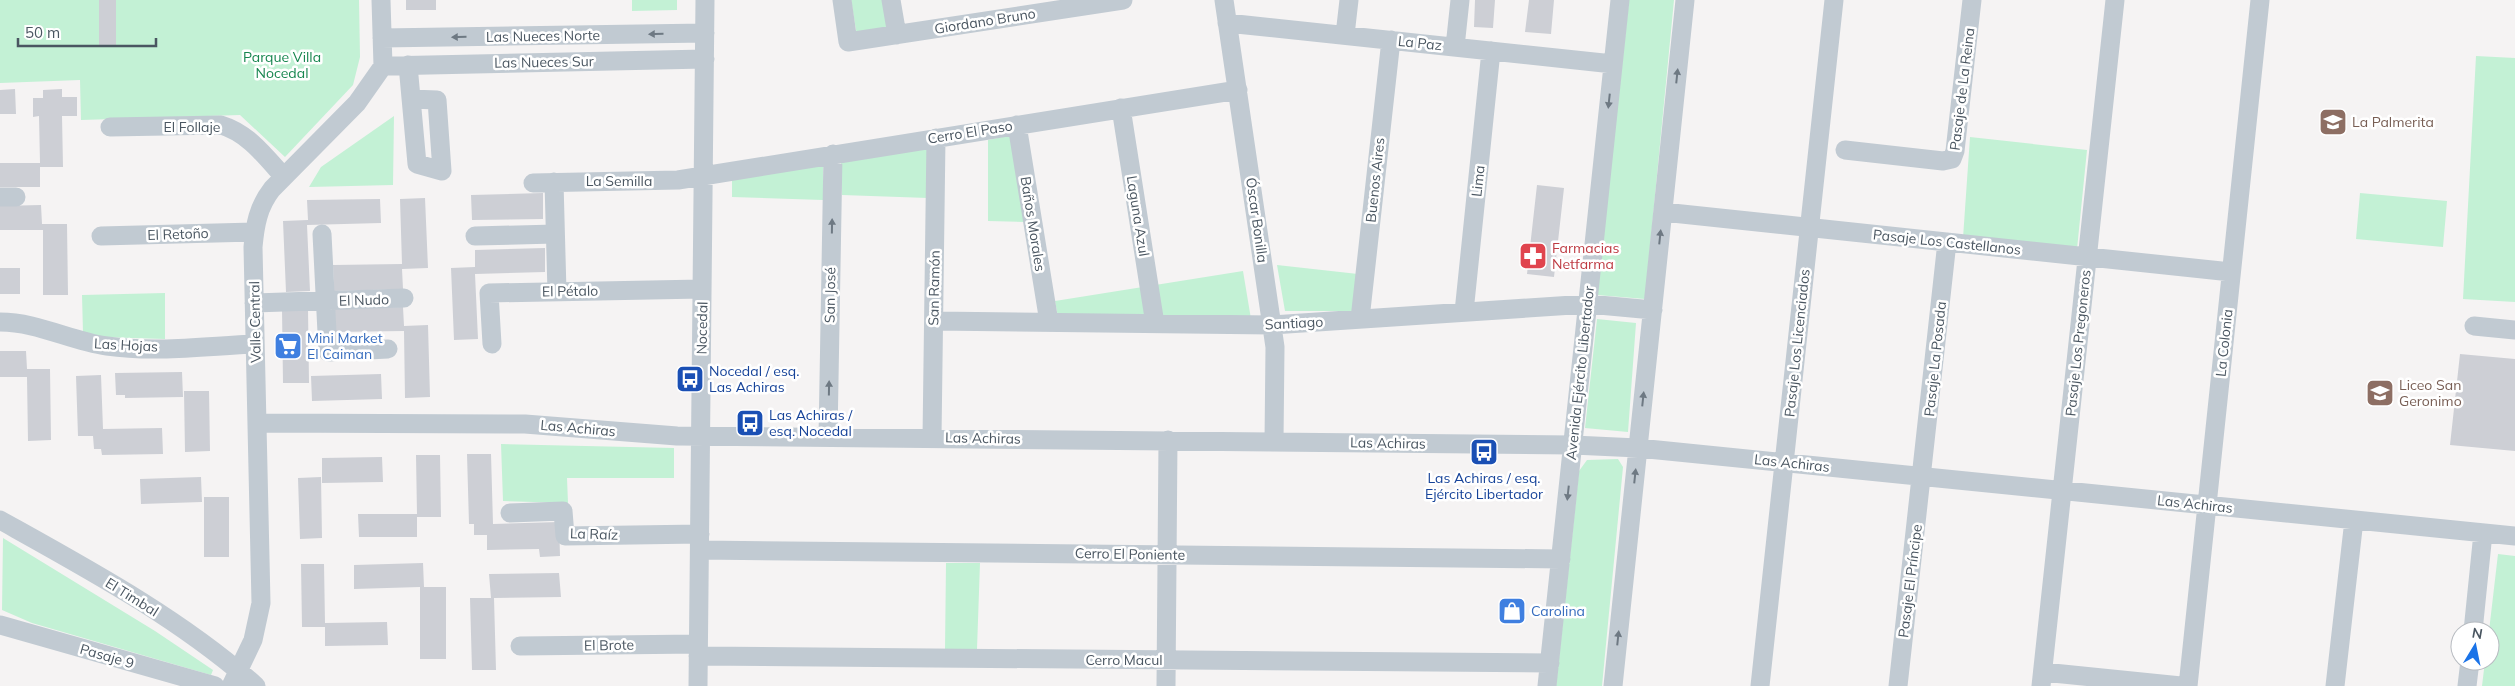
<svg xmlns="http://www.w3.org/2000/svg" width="2515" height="686" viewBox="0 0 2515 686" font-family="Mulish,sans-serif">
<rect width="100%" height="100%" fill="#f5f3f3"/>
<path fill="#c3f1d5" d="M0 0H359L360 57 353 85 285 157 240 115 81 120 80 80 0 83Z
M632 0H677V10L632 11Z
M851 0H884L889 30 857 36Z
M1629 0H1674L1645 299 1597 295Z
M2476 56 2515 58V302L2463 299Z
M394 116 393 185 309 187 321 167Z
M1012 135 1024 222 988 221V140Z
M1970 137 2087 150 2077 249 1963 238Z
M929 148 928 198 842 195 841 162Z
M823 164V200L732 197V176Z
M2360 193 2447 201 2443 247 2356 239Z
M1277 265 1358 274 1355 311H1285Z
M1243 271 1251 319 1058 317 1055 301Z
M165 293V339L99 337 83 333 82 295Z
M1597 319 1636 323 1628 432 1585 428Z
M501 444 674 448V478H567L568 503 503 501Z
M1618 459 1623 467 1602 686H1556L1579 471 1587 460Z
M3 538 155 631 213 670 211 675 32 623 2 610Z
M2498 554 2515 556V686H2482L2485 661H2490L2489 631Z
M946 563H980L977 649H945Z"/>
<path fill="#cdcfd5" d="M99 0H116V46H99Z
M406 0H436V10H406Z
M1475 0H1495L1493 28 1474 27Z
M1529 0H1554L1551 34 1525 32Z
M15 89 16 114H0V90Z
M62 89V97H77V116H62L63 167H40V187H0V163H40L39 116 33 117V98H43V90Z
M1537 185 1564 188 1554 277 1527 274Z
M543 193V219L472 220 471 195Z
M425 198 428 268 402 269 403 289 334 291 333 265 402 264 400 199Z
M380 199 381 223 307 225 310 291 286 292 283 221 308 220 307 200Z
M41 205 42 224H67L68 295H43V230H0V206Z
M545 248V272L475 274 478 339 454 340 451 268 475 267V250Z
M0 268H20V294H0Z
M403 307 404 326 428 325 430 397 405 398 404 331 333 332 332 309Z
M282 309H308L309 383H283Z
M0 351H26L27 369H50L51 440 28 441 27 377H0Z
M2460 354 2515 359V451L2450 445Z
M182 372 183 397 125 398V395H116L115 373Z
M381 374 382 399 312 401 311 376Z
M101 375 103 429 162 428 163 454 102 455 101 449H94L93 436H78L76 376Z
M184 391H209L210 451 185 452Z
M467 454H491L493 524 559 522 560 556 540 557 539 549 487 550V535H474V524H469Z
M416 455H440L441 517H417V537H359L358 514H417Z
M382 457 383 482 322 483V458Z
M201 477 202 502 141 504 140 479Z
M321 477 322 538 300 539 298 478Z
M204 497H229V557H204Z
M423 563 424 587H446V659H420V587L354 589V565Z
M301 564H324L325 623 387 622 388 645 325 646V627H302Z
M559 573 561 597 494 598 496 670H472L470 598H491L489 574Z
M1504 603H1519V620H1504Z"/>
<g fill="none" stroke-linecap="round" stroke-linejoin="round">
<path stroke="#c1cad2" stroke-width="19" d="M842 0 848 42 1123 0
M891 0 897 35
M1224 0 1275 347 1274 441
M1227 23 1613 64
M1345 35 1349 0
M382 38 705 33
M1455 47 1460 0
M408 65 417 164 442 171 437 100 411 99
M383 66 705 59
M1121 108 1155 324
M1017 125 1049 322
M110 127 221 125C248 133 265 156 283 176
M1845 150 1943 161 1952 159 1955 151 1972 0
M554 182 557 292
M533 183 678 180 1238 90
M0 197H16
M1663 212 2231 272
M322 234 328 352 388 349
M101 236 254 232
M475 236 555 234
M254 303 404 298
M1464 312 1491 51
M1360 319 1391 40
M934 321 1272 325 1588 304 1653 310
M0 322C38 322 70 341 107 346 155 353 207 346 255 344
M2474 326 2515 330
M492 344 489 293 702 289
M257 423 525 424 677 436 1573 445 1638 448 2515 536
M828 437 833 154
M932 438 936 138
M510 513 563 511 565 536 700 534
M0 520C88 569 181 619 256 686
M700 550 1561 559
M0 625 215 686
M2473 631 2483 533
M520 646 698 644
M698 656 1550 663
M2043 672 2181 686
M231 686 253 640 261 603 253 247C255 225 258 207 272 189L357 103 383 66 381 0
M698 686 705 0
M1166 686 1168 440
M1547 686 1620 0
M1613 686 1685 0
M1760 686 1834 0
M1898 686 1947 242
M2041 686 2115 0
M2188 686 2260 0
M2335 686 2354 520
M2467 686 2470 661"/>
</g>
<defs><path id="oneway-solid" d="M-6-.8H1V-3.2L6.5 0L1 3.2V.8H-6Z" transform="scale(1.25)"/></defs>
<g fill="#6e7983">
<use href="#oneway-solid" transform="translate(656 34) rotate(179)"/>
<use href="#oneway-solid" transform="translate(459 37) rotate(179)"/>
<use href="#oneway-solid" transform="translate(1677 76) rotate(-84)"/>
<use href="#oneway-solid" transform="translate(1609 101) rotate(96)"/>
<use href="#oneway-solid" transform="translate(832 226) rotate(-89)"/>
<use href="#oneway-solid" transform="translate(1660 237) rotate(-84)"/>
<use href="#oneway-solid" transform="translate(829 388) rotate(-89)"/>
<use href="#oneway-solid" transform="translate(1643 399) rotate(-84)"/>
<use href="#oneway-solid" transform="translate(1635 476) rotate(-84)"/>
<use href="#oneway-solid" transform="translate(1568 493) rotate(96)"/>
<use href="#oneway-solid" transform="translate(1618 638) rotate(-84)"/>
</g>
<defs>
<symbol id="school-square" viewBox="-11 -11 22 22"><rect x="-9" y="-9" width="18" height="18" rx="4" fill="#8d6e63" stroke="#fff"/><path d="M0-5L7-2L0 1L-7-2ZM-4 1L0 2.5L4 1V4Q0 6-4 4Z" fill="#fff"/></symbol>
<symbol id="pharmacy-square" viewBox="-11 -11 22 22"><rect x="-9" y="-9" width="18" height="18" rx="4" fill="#e0444e" stroke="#fff"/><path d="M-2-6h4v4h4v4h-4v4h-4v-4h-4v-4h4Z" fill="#fff"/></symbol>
<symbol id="supermarket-square" viewBox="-11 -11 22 22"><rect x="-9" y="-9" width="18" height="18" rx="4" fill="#3f7fe0" stroke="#fff"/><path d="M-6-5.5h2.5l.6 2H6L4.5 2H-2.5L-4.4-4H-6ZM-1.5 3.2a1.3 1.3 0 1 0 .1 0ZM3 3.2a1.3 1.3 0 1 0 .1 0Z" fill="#fff"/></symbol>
<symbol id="bus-square" viewBox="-11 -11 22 22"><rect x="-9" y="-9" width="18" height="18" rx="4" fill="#1a4fb4" stroke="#fff"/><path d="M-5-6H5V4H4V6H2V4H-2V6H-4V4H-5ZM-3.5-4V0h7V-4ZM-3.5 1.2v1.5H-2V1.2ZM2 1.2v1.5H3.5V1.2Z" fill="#fff"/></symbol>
<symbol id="shop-square" viewBox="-11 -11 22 22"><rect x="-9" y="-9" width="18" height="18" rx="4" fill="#3f7fe0" stroke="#fff"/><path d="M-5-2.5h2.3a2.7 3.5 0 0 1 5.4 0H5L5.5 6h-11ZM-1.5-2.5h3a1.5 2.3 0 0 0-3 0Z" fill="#fff"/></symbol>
</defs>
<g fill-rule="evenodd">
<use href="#school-square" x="2317" y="106" width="32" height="32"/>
<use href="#pharmacy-square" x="1517" y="240" width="32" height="32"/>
<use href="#supermarket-square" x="272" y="330" width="32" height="32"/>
<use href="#bus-square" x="674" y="363" width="32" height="32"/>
<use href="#school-square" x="2364" y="377" width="32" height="32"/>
<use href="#bus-square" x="734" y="407" width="32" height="32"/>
<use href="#bus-square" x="1468" y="436" width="32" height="32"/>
<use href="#shop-square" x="1496" y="595" width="32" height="32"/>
</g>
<g text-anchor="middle" stroke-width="5" stroke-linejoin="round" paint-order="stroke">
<g font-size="14" fill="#4a5661" stroke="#fff">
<text transform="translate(985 21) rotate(-9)" y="5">Giordano Bruno</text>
<text transform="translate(543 36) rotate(-1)" y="5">Las Nueces Norte</text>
<text transform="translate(1420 43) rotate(6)" y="5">La Paz</text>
<text transform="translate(544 62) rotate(-1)" y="5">Las Nueces Sur</text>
<text transform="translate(1962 89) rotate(-83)" y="5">Pasaje de La Reina</text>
<text x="192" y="132">El Follaje</text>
<text transform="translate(970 132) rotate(-9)" y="5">Cerro El Paso</text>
<text transform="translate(1375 180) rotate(-84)" y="5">Buenos Aires</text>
<text x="619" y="186">La Semilla</text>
<text transform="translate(1478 181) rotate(-84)" y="5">Lima</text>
<text transform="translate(1138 216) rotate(81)" y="5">Laguna Azul</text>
<text transform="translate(1257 220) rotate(82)" y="5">Óscar Bonilla</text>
<text transform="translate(1033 224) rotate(81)" y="5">Baños Morales</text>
<text transform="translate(178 234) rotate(-2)" y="5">El Retoño</text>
<text transform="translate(1947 242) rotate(6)" y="5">Pasaje Los Castellanos</text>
<text transform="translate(934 288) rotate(-89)" y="5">San Ramón</text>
<text transform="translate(570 291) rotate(-1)" y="5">El Pétalo</text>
<text transform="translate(830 295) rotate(-89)" y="5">San José</text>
<text transform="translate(364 300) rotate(-2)" y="5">El Nudo</text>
<text transform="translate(255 322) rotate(-91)" y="5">Valle Central</text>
<text transform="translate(1294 323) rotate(-3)" y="5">Santiago</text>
<text transform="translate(702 328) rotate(-89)" y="5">Nocedal</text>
<text transform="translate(1797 343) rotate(-84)" y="5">Pasaje Los Licenciados</text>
<text transform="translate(2078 343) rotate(-84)" y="5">Pasaje Los Pregoneros</text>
<text transform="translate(2224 343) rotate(-84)" y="5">La Colonia</text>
<text transform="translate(126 345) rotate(3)" y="5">Las Hojas</text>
<text transform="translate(1935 359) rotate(-84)" y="5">Pasaje La Posada</text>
<text transform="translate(1580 373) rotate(-84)" y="5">Avenida Ejército Libertador</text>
<text transform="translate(578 428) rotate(5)" y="5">Las Achiras</text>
<text transform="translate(983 438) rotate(1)" y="5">Las Achiras</text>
<text transform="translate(1388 443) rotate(1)" y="5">Las Achiras</text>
<text transform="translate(1792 463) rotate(6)" y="5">Las Achiras</text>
<text transform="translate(2195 504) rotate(6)" y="5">Las Achiras</text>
<text transform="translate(594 534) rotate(2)" y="5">La Raíz</text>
<text transform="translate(1130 554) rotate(1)" y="5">Cerro El Poniente</text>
<text transform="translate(1910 581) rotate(-83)" y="5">Pasaje El Príncipe</text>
<text transform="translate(132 597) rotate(32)" y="5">El Timbal</text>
<text transform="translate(609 645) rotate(-1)" y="5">El Brote</text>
<text transform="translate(107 656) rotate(16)" y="5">Pasaje 9</text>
<text x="1124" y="665">Cerro Macul</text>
</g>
<g font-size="14" fill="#17864f" stroke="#fff">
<text x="282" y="62">Parque Villa<tspan x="282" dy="16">Nocedal</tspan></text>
</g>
<g font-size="14" fill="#785e54" stroke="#fff" text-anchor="start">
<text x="2352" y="127">La Palmerita</text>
<text x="2399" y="390">Liceo San<tspan x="2399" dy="16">Geronimo</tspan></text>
</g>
<g font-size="14" fill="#be3a42" stroke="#fff" text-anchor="start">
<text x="1552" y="253">Farmacias<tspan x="1552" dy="16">Netfarma</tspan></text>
</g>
<g font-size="14" fill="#366cbe" stroke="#fff" text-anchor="start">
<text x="307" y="343">Mini Market<tspan x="307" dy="16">El Caiman</tspan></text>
<text x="1531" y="616">Carolina</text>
</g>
<g font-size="14" fill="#164399" stroke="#fff" text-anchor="start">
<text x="709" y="376">Nocedal / esq.<tspan x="709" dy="16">Las Achiras</tspan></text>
<text x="769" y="420">Las Achiras /<tspan x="769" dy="16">esq. Nocedal</tspan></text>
<text x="1484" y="483" text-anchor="middle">Las Achiras / esq.<tspan x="1484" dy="16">Ejército Libertador</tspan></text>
</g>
</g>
<g transform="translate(2475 646) rotate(10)"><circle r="24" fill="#ffffff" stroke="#b7bbc0"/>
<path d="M0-4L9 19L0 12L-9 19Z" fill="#1a73e8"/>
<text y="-8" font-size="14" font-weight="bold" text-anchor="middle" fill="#4a5661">N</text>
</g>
<path d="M18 38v8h138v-8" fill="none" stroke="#4a5661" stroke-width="2.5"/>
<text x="25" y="38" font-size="15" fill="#4a5661" stroke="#ffffff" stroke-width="4" paint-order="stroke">50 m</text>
</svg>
